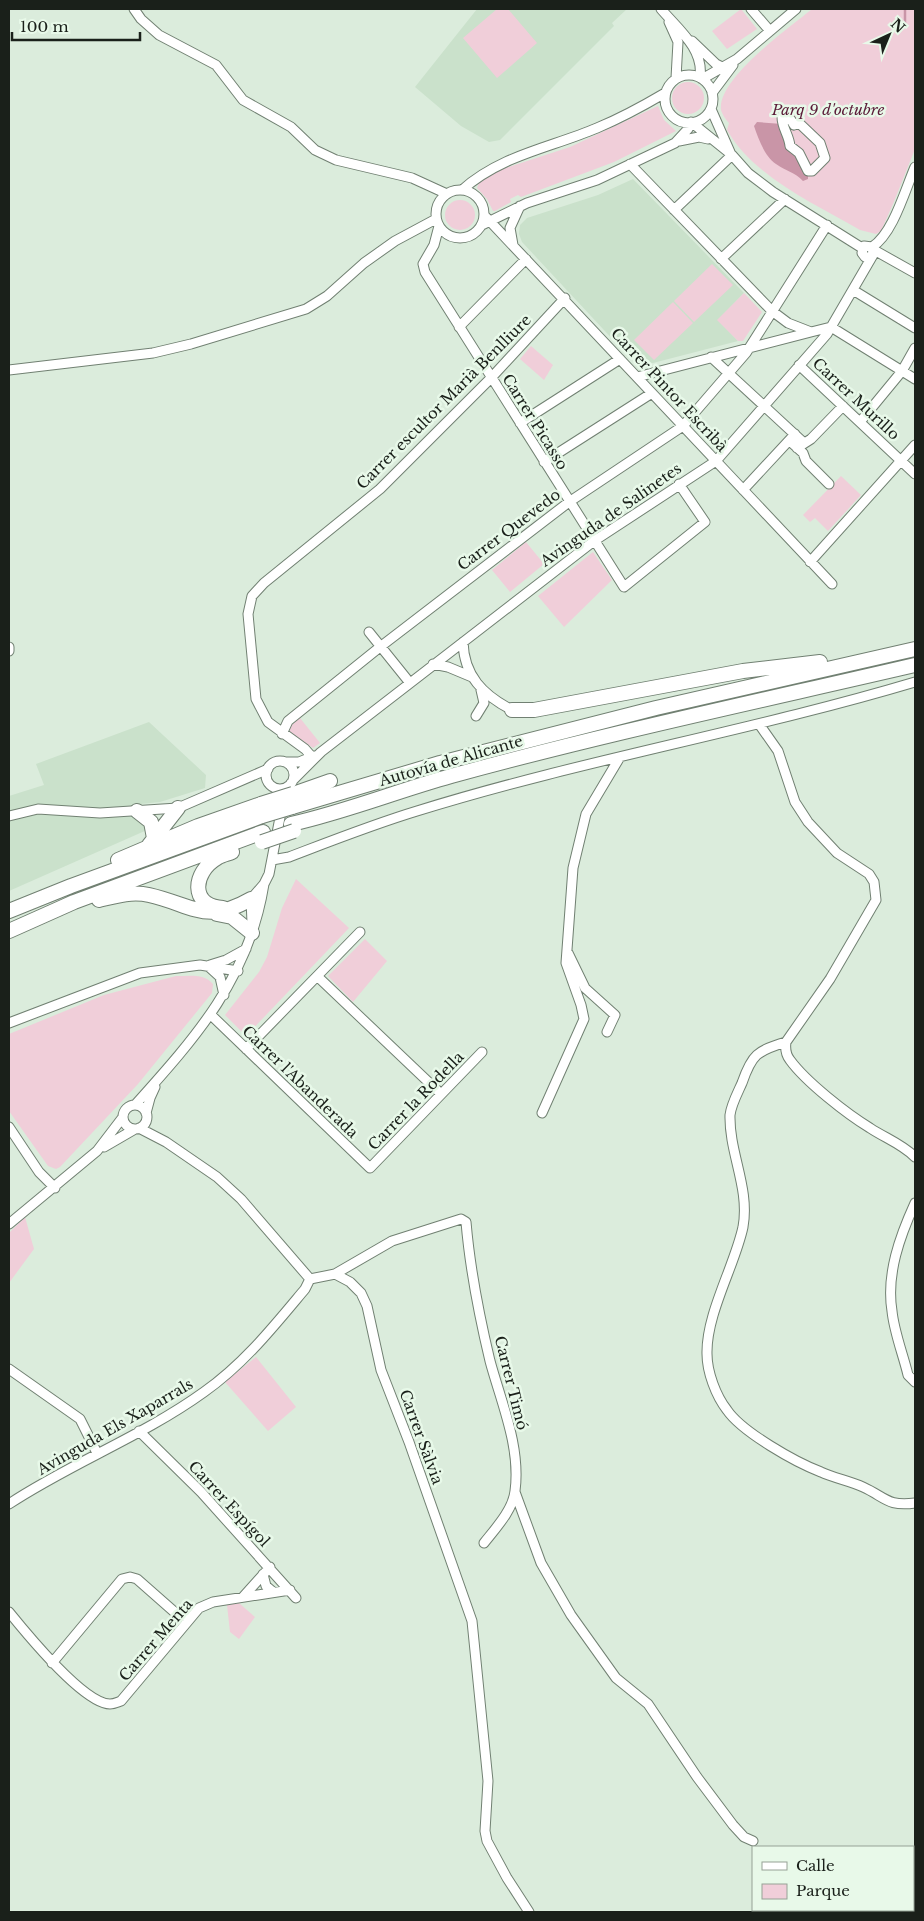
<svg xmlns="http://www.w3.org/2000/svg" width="924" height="1921" viewBox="0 0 924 1921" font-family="'Libre Baskerville',serif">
<rect width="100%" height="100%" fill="#dbecdc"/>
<path fill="#cae1cb" d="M477 9H627L612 23 614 26 500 140 489 142 461 126 415 87Z
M633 179 744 293 718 320 738 341 653 363 646 364 637 362 630 358 522 242 519 234 520 225 527 218 598 195Z
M149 722 206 775 205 788 160 802 141 804 147 830 9 891V796L44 785 36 764Z"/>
<path fill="#f0ced9" d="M497 9H508L537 43 497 78 463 38Z
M741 9 757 29 727 49 712 31Z
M812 9H915V149L893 204 881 231 876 234 860 230C815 204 754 177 727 130L729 123C726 120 722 114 721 110 717 79 789 28 812 9Z
M672 98a16 16 0 1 1 32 0a16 16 0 1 1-32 0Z
M658 106 664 120 676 131 614 162 521 197 518 195 510 199 511 202 495 211H493L487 199 477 188 480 180 490 173 570 147Z
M445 215a15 15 0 1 1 30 0a15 15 0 1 1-30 0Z
M712 264 733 285 694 322 674 301Z
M744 293 762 312 743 341H738L717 320Z
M673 302 693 323 654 360 634 340Z
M531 346 553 365 544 380 520 359Z
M841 476 861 495 828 531 815 518 810 522 803 515Z
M526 542 544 564 510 592 492 570Z
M593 552 612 580 564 627 538 596Z
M300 718 320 743 313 748 290 732 289 727Z
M296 879 349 928 246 1036 225 1015 259 972 267 957 282 908Z
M365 939 387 961 353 1002 328 976Z
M176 976C189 976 204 973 213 984L212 993 138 1084 60 1167 56 1169 48 1166 9 1111V1034L104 995Z
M25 1217 34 1249 9 1283V1233Z
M256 1357 296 1407 268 1431 225 1382Z
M239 1603 255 1617 239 1639 230 1632 227 1605Z"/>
<path fill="#c995a7" d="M757 122 782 124 808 175V179L803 181C795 172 785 171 776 164 765 157 758 138 754 126Z"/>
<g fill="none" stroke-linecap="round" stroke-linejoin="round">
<path stroke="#c995a7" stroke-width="2.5" d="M905 9V25"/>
<defs>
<path id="minor" d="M134 9 141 19 159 35 216 65 243 100 291 127 315 150 336 160 412 178 447 194
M661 9C678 29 704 49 700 77
M751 9 770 31
M669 22 678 42 676 78
M692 41 716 64 724 68
M665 99a24 24 0 1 1 48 0a24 24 0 1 1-48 0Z
M702 79 737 59 796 9
M712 93 733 65
M711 109 730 152
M782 117 791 120 794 125 799 123 820 143 825 158 812 171H808L799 153 790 146C789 135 782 128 782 117Z
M691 122 732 155 748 173 773 192 862 248
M679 141 699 137 708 139
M630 164 772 311 788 323 811 332 831 327 915 379
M462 190C501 155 550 148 597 128 621 118 643 106 665 93
M436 214a24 24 0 1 1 48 0a24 24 0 1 1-48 0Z
M674 210 732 155
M484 215 832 584
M482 225 527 203 597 180 675 143 688 129 690 123
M439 226 434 245 423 264 425 272 624 587 705 522 679 484
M513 245 510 228 520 206
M872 247C893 234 905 190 915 167
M874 250 915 273
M721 259 785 199
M853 290 915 328
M459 327 526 259
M711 357 803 442
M799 365 915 474
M9 370 153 353 191 344 306 309 327 296 364 263 395 241 436 219
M637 377 811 332
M860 422 902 371 915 348
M520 423 620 359
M793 444 803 453 806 461 829 484
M797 448 811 439 843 406
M544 462 652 393
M743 490 795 434
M810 562 915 445
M369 632 410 683
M463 642C464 676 483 695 512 710
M9 647V651
M433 664 448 667 472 677
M476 716 484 703 481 690
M759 724 778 751 795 802 808 822 837 853 869 874 874 882 876 900 830 979 786 1042C785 1049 786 1055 790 1060 806 1082 847 1114 870 1128 885 1138 902 1144 915 1157
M282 734 288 721 380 647 569 502 683 426 746 353 827 225
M312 757 305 749 268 722 256 699 248 614 252 596 264 583 380 489 491 378 565 298
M266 775a14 14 0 1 1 28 0a14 14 0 1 1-28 0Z
M285 762H299L314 756
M293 780 321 752 594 541 716 461 827 334 873 255 872 247 864 246 862 253 865 257H871
M9 816 38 809 100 813 178 808 268 769
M272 860 289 857C331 841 374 824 417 811 581 760 751 731 915 682
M252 923 251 899 264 884 269 874 283 802 291 783
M568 953 585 988 615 1015 607 1032
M210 965 226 960 246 949
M208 966 220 977 224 995
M317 976 441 1094
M211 1015 370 1168 482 1052
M9 1023 140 973 200 965 238 971
M786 1042C757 1051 752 1054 742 1083 738 1092 731 1105 730 1115 729 1153 750 1188 743 1227 735 1265 706 1314 707 1354 707 1372 716 1396 727 1410 742 1432 795 1462 821 1472 834 1478 850 1481 863 1487 885 1497 888 1507 915 1503
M246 1049 360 932
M135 1105C196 1037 249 978 264 884
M123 1117a12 12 0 1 1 24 0a12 12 0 1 1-24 0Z
M146 1113 150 1098 155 1087
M542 1113 584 1019 581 1005 566 963 573 868 586 814 620 757
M9 1127 39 1172 55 1188
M139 1128 166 1142 217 1177 241 1199 310 1279
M104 1147 135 1129
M915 1203C900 1236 886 1274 892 1311 894 1332 903 1354 908 1375L915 1382
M9 1224 97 1151 123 1117
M335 1274 350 1282 361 1293 367 1306 381 1370 409 1442 472 1621 488 1781 485 1831 487 1841 507 1878 529 1912
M310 1279 335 1274 392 1241 461 1219 466 1222C470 1269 479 1315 490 1361 501 1402 521 1447 515 1491 513 1510 495 1529 484 1543
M9 1369 80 1419 97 1453
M139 1431 201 1492 296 1598
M515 1492 541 1563 571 1615 616 1678 648 1704 697 1777 733 1825 744 1837 753 1841
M9 1504C71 1463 143 1436 204 1392 244 1364 274 1326 305 1289L310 1279
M263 1574 266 1586 273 1592
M243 1597 270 1567
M9 1612C26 1633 84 1704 110 1704 114 1704 118 1702 121 1701L199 1608 213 1602 290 1590
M52 1663 122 1579 130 1577 137 1579 179 1616 191 1617"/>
<path id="highway" d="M512 710H534L743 671 820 662
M293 794 330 781
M292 807 440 763 656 708 915 649
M137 811 151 822 154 838
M291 824C345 812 397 791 451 776 604 734 760 701 915 665
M149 845 178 808
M118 860 198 826 261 804
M99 900C115 896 132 891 149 895 193 905 206 925 251 899
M223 908C189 906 193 872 217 858 221 855 227 854 232 852
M9 911 71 886 262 816
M217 914 232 917 252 933
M9 931 74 902 263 832"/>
</defs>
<use href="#minor" stroke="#718072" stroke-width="11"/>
<use href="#highway" stroke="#718072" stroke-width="16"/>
<use href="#minor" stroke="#fff" stroke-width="9"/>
<use href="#highway" stroke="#fff" stroke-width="14"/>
<defs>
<path id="highway-bridge" d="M261 804 293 794
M262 816 292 807
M262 842 294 831"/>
</defs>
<use href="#highway-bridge" stroke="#718072" stroke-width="16" stroke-linecap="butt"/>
<use href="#highway-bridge" stroke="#fff" stroke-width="14"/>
</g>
<g text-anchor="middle" stroke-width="5" stroke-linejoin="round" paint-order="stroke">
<g font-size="15" font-style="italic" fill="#5b1c38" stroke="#e8f9e9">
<text x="828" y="115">Parq 9 d'octubre</text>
</g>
<g font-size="15" fill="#1a201a" stroke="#e8f9e9">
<text transform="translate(669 390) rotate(47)" y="5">Carrer Pintor Escribà</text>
<text transform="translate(856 399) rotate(43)" y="5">Carrer Murillo</text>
<text transform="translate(444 402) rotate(-45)" y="5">Carrer escultor Marià Benlliure</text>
<text transform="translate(535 422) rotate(58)" y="5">Carrer Picasso</text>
<text transform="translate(611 515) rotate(-35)" y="5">Avinguda de Salinetes</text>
<text transform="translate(509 530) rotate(-37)" y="5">Carrer Quevedo</text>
<text transform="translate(451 761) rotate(-16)" y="5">Autovía de Alicante</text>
<text transform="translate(300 1082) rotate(44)" y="5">Carrer l'Abanderada</text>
<text transform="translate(416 1101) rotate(-46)" y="5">Carrer la Rodella</text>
<text transform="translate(511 1383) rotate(76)" y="5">Carrer Timó</text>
<text transform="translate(115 1427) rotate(-30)" y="5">Avinguda Els Xaparrals</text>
<text transform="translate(421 1437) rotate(70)" y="5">Carrer Sàlvia</text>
<text transform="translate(229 1504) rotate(47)" y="5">Carrer Espígol</text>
<text transform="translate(156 1640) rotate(-49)" y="5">Carrer Menta</text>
</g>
</g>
<rect width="924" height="1921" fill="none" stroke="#1a201a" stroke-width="20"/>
<rect x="752" y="1846" width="162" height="65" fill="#e8f9e9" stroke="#96a296"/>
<rect x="762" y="1862" width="25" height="8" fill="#ffffff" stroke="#96a296"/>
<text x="796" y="1871" font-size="15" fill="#1a201a">Calle</text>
<rect x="762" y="1884" width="25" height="15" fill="#f0ced9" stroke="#96a296"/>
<text x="796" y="1896" font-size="15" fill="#1a201a">Parque</text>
<g transform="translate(889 35) rotate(44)" stroke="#e8f9e9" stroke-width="4" paint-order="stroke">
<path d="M0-4L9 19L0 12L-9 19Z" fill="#1a201a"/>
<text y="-8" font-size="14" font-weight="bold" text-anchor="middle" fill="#1a201a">N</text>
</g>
<path d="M12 32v8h128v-8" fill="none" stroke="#1a201a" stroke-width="2.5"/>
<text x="20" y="32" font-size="15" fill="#1a201a" stroke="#e8f9e9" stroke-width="4" paint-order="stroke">100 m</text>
</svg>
